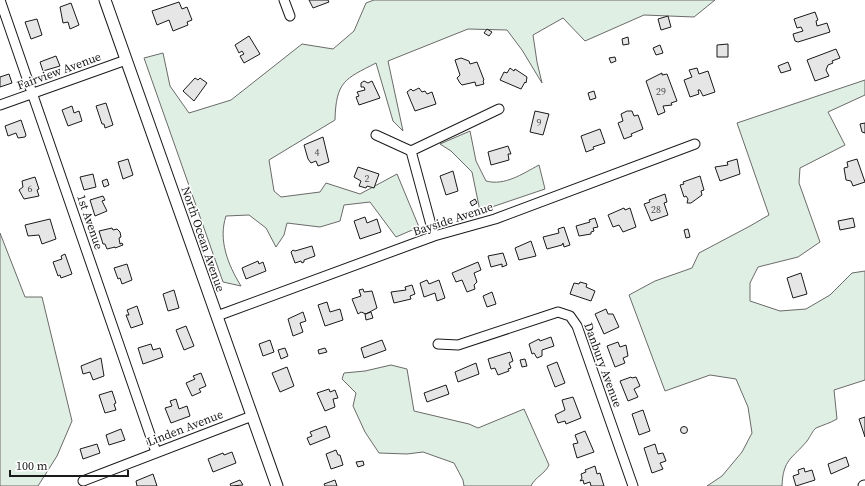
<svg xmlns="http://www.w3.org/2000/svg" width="865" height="486" viewBox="0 0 865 486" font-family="'Source Serif 4',serif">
<rect width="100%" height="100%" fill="#fff"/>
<path fill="#e0efe3" stroke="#6a6a6a" d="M374 0H715L694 17 644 15 585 41 563 18 533 35 537 62 542 83 522 50 507 30 468 29 388 61 403 131 393 121 376 63C345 79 336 81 335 120L269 160 274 191 281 197 320 192 326 183 360 194 397 174 419 227 396 237 370 202 344 205 340 221 320 227 287 223 284 235 276 247 266 228 249 215 226 216C218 240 228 265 241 286L223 282 144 58 163 53 170 86 189 113 231 100 302 44 333 49 354 31 366 3Z
M865 80V95L828 112 845 145 800 168 799 183 820 242 798 257 758 267 750 283V301L780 311 806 309 830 295 852 273 865 271V380L834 390 837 419C830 423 823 425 816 428 813 430 810 437 807 441 792 459 783 459 782 486H707L722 476 742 452 752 433 748 407 736 379 710 375 665 391 629 295 655 281 692 268 699 253 750 226 769 215 737 123Z
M470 131 476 161 486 181C505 186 522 174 539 165L545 189 480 211 472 172 451 151 440 144Z
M0 233 25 297H42L72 421 57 456 38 486H0Z
M391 365 407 369 414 411 469 424 478 428 524 409 549 465C545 474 535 477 531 486H464L463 480 454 463 423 452 407 454 379 453 365 432 353 406 356 393 342 379 344 373 365 371Z"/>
<path fill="#e6e6e6" stroke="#1a1a1a" d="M309 0H328L329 2 313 8Z
M179 2 182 9 187 7 192 20 187 22 188 25 173 31 169 20 157 25 152 11Z
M71 3 79 25 70 29 68 22 63 23 60 7Z
M815 12 818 20 816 21 817 26 827 23 830 32 798 42 795 41 793 34 803 31 801 27 797 28 794 19Z
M668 16 671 27 661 30 658 19Z
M37 19 42 35 31 39 25 22Z
M487 29 492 32 489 36 484 33Z
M249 36 260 54 244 63 240 56 244 54 242 51 239 53 235 45Z
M628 37 629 44 623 45 622 39Z
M728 44V57H717V45Z
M660 45 663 53 656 55 653 48Z
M836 49 840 58 832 61 833 63 828 65 826 70 829 76 815 81 807 60Z
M56 56 60 66 43 71 40 62Z
M615 57 616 61 611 63 609 58Z
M461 58 469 61 470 64 477 62 484 80 483 81 484 84 476 86 475 82 462 85 460 83 457 78 460 75 455 60Z
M788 62 791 70 781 73 778 66Z
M510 68 514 71 515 69 527 77 526 83 525 82 521 89 500 80 504 72 507 73Z
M697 68 699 74 708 71 715 92 703 96 700 90H698L699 94 690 97 684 80 692 77 689 70Z
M662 73V75L667 74 677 101 671 103 672 105 663 106 665 112 658 115 646 81Z
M9 74 12 83 0 87V77Z
M195 78 198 80 200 78 207 83 194 101 183 91Z
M364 81 368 83 372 81 380 98 359 105 356 97 359 96 357 92 365 90 364 87H361V83Z
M419 88 422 92 425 91 427 94 432 92 436 104 415 111 407 92 411 89 413 91Z
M594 91 596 98 590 100 588 93Z
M106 103 113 125 105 128 104 124H102L96 106Z
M72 106 74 113 79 111 82 121 68 126 62 110Z
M535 111 549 114 543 135 530 132Z
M627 111H632L634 116 638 115 643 129 631 134 632 136 624 139 618 123 623 121 621 114Z
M21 120 26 135 25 137 18 138 16 133 8 136 5 126Z
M865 123V133L862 132 860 124Z
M600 129 605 143 593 147 594 149 586 152 581 136Z
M323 137 329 162 318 166 316 161 311 163 308 159 304 145Z
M508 146 511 154H508L509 160 491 165 488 152Z
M128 159 133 175 123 179 118 162Z
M737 159 740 174 720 181 715 167 728 165 727 162Z
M857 159 865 182 853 186 851 181 846 180 844 168 848 167 847 162Z
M358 167 379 174 374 188 367 186 366 188 359 186 361 181 354 177Z
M453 171 458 191 446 195 440 176Z
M93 174 96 187 84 190 80 177Z
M700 176 704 190 701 191 702 195 691 203H687L688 199 686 196 684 197 680 185 684 184 683 182Z
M35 177 39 189 37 190 39 196 24 199 19 190 23 187 22 181Z
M107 179 109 185 104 187 102 181Z
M665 194 667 202 664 203 668 215 651 221 644 204 650 202 649 200Z
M103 196 105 200 102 201 107 211 95 216 90 200Z
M475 199 477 203 472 206 470 202Z
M624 208 625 210 630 208 636 227 623 232 619 225 613 227 608 215Z
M365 217 367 223 377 219 381 232 360 239 354 221Z
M595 218 598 227 593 228 594 231 591 232V234L579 236 576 226 590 222 589 220Z
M853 218 855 227 840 230 838 221Z
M50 219 56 239 42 244 39 235 28 236 25 225Z
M564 227 570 245 564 247 563 243 562 245 547 249 543 237 559 233 558 229Z
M112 228 113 230 117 229 120 232 121 237 119 238 120 244 122 243 123 245 115 248V247L107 249 105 244H103L99 231Z
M688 229 690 237 686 238 684 230Z
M531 241 536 256 519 260 515 248Z
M312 246 315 256 304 260V262L302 263 301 261 295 263 291 252 293 250 295 251Z
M503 253 507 265 502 267V264L491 267 488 256Z
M65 254 72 274 61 278 60 275 58 276 53 262 62 259 61 256Z
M258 261 259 264 263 262 266 271 246 279 242 268Z
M478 262 481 270 474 273 477 282 474 285 475 289 467 292 462 280 456 282 452 273Z
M127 264 132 280 122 284 120 278 118 279 114 268Z
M801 273 807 294 793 298 787 278Z
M427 280 429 284 439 280 445 298 437 301 435 293 424 297 420 283Z
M580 282 587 284 586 287 595 291 591 301 570 294 574 283 579 284Z
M412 285 415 294 410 296 411 299 394 303 391 292 406 290 405 287Z
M363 289 364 292 372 291 377 308 366 314 361 312 358 314 352 299 361 296 359 290Z
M174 290 179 308 168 311 163 294Z
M492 292 496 304 487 307 483 296Z
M327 302 330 312 340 309 343 320 325 326 318 305Z
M137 306 143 324 131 328 126 315H129L127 310Z
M606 309 608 314H613L619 327 604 334 595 314Z
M303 312 306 321 300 323 303 332 293 336 288 319Z
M371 312 373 318 366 320 365 314Z
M186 326 194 346 184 350 176 330Z
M551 337 554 346 542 350V356L537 358 534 353 532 354 529 344 539 339 540 341Z
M270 340 274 352 263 356 259 344Z
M382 340 386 350 364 358 361 348Z
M618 342 620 347 626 345 628 356 623 358 625 363 615 367 607 346Z
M151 344 153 350 160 348 163 357 143 364 138 348Z
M285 348 288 356 281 359 278 350Z
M325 348 327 352 319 354 318 350Z
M510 352 513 361 509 363 511 368 508 369 509 371 498 375 495 368 491 369 488 359Z
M101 358 104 376 93 380 90 372 83 374 81 366Z
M525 359 527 366 522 367 520 360Z
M557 362 565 383 555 387 547 366Z
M476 363 479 374 458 382 455 372Z
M287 367 294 386 280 392 272 373Z
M201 373 206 386 199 389 201 392 192 396 186 383 195 379 193 376Z
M631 377 632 378 636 377 640 386 634 389 638 397 628 401 620 381Z
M446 385 449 394 427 402 424 393Z
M329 389 330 392 335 390 338 398 333 399 335 407 325 411 317 393Z
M112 391 116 403 114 404 116 410 105 413 99 395Z
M573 397 581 418 566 424 565 421 558 423 555 415 565 410 562 400Z
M176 399 179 409 187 406 190 416 171 423 165 408 172 406 170 401Z
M643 410 650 431 639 435 632 414Z
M865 417V437L859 419Z
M326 426 330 437 310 445 307 438 312 436 310 432Z
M680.5 430a3.5 3.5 0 1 1 7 0a3.5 3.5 0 1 1-7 0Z
M121 429 125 440 109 445 106 435Z
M585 431 594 452 577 458 573 444 578 443 575 435Z
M97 444 100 453 83 459 80 449Z
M655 444 658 454 663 453 666 461 660 463 663 469 652 473 644 448Z
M336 450 338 455H340L343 465 331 469 326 454Z
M232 452 236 463 213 472 208 459 223 453 224 455Z
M846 457 849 466 831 474 828 464Z
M363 461 364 465 358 467 356 462Z
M595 466 597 474 600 473 604 486H591L590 482 584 484 583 480 580 481 582 478 581 474 586 472 585 470Z
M804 468 805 472 812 470 815 480 796 486 793 476 799 474 798 470Z
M153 474 157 486H137L136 481Z
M240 480 243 485 231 486 230 484Z
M335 480 337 486H325L324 484Z"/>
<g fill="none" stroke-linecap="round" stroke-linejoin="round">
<defs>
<path id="minor" d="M0 0 156 452
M284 0 290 16
M0 105 126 60
M376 135 411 151
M411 151 499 109
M411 151 434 236
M217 316 434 236 495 219 695 144
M438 344 458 345 558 312 570 316 577 326 633 486
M83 481 252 416"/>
<path id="major" d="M105 0 277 486
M864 486H865"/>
</defs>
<use href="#minor" stroke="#1a1a1a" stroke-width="11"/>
<use href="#major" stroke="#1a1a1a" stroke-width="13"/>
<use href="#minor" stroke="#fff" stroke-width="9"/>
<use href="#major" stroke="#fff" stroke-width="11"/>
</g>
<g text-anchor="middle" stroke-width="3" stroke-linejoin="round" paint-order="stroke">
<g font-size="10" fill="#4d4d4d">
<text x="661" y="95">29</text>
<text x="539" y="126">9</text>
<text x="317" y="156">4</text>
<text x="367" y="182">2</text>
<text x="30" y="192">6</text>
<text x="656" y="213">28</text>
</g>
<g font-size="12" fill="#1a1a1a" stroke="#fff">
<text transform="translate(59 71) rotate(-20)" y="4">Fairview Avenue</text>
<text transform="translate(453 219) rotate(-18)" y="4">Bayside Avenue</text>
<text transform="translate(90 222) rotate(71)" y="4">1st Avenue</text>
<text transform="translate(203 239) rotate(71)" y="4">North Ocean Avenue</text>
<text transform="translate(603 365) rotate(70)" y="4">Danbury Avenue</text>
<text transform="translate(185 428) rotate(-21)" y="4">Linden Avenue</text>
</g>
</g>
<path d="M10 470v6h118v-6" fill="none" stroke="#1a1a1a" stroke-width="2"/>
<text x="16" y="470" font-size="12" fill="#1a1a1a" stroke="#ffffff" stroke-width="3" paint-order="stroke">100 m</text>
</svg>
